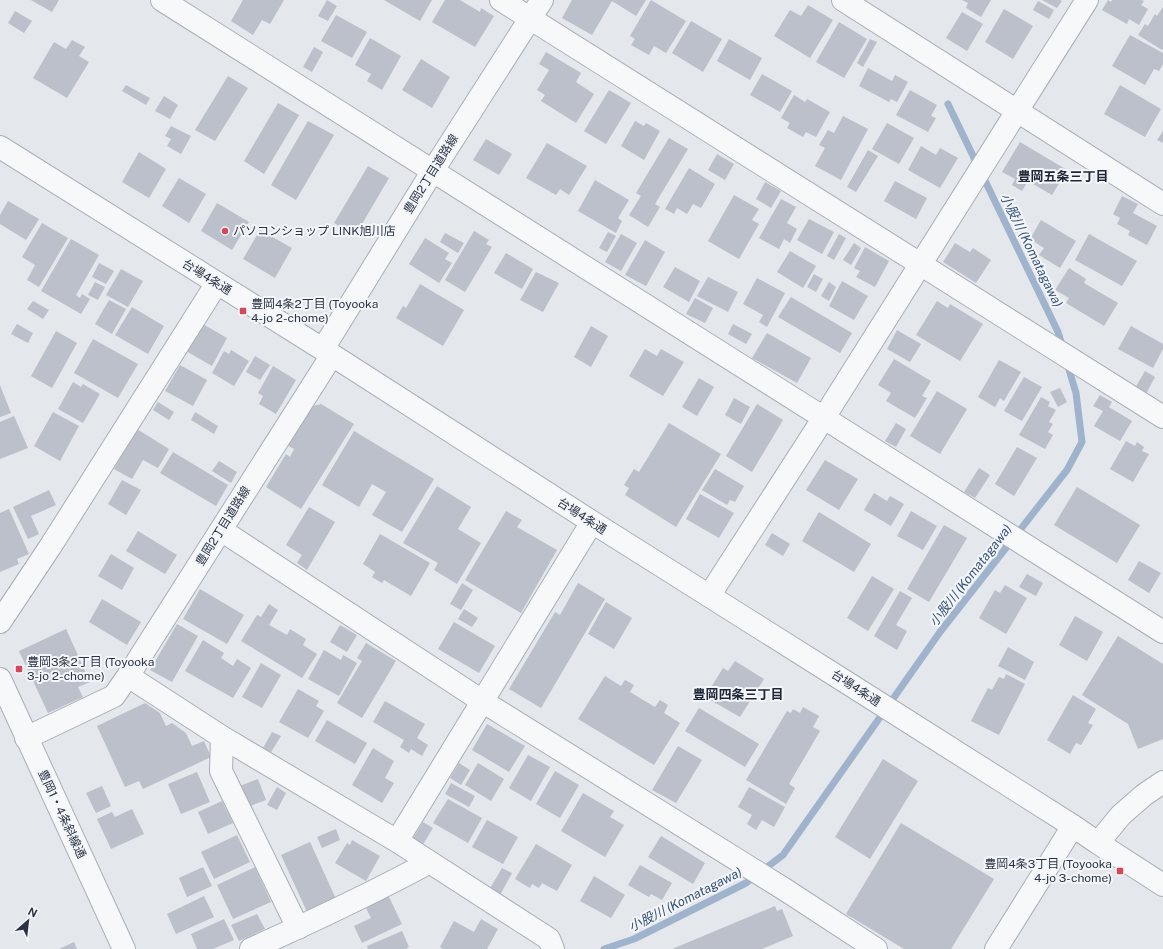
<svg xmlns="http://www.w3.org/2000/svg" width="1163" height="949" viewBox="0 0 1163 949" font-family="'Public Sans','Noto Sans JP',sans-serif">
<rect width="100%" height="100%" fill="#e4e7ec"/>
<g fill="none" stroke-linecap="round" stroke-linejoin="round">
<path stroke="#9fb4cc" stroke-width="7" d="M948 104 1058 332 1063 348
M604 949 634 939 746 883 783 855 940 632 1067 470 1082 442 1076 393 1067 363"/>
</g>
<path fill="#bbc0ca" d="M31 0H59L52 12Z
M243 0H284L270 24 262 20 253 35 231 21Z
M327 0 337 6 328 21 318 16Z
M384 0H432L420 21Z
M445 0H460L480 12 481 8 494 16 475 47 432 22Z
M572 0H646L636 16 612 1 592 35 562 18Z
M651 0 686 21 666 53 654 46 649 55 631 45 635 39 630 36Z
M962 0H991L981 17 966 8 968 3Z
M1042 0H1060L1062 1 1057 8Z
M1108 0 1111 2 1112 0H1141L1144 1 1141 5 1148 9 1139 25 1129 19 1127 24 1102 10Z
M1038 1 1054 10 1049 19 1033 10Z
M808 5 833 20 810 58 774 36 790 10 801 16Z
M1163 7V49L1162 50 1138 35 1145 24 1148 26 1155 14 1157 16Z
M1004 9 1033 26 1013 59 985 42Z
M15 11 32 21 24 33 8 23Z
M962 12 983 24 967 51 946 38Z
M336 15 367 32 352 58 321 41Z
M691 21 722 39 703 72 672 53Z
M839 22 867 39 844 78 816 62Z
M1130 35 1163 53V64L1159 71 1154 69 1145 85 1112 66Z
M370 38 401 56 382 90 367 81 371 74 355 65Z
M729 39 762 58 750 80 717 61Z
M870 39 877 42 863 67 857 63Z
M72 40 85 47 79 56 89 62 67 98 33 78 54 42 66 49Z
M314 47 323 52 312 72 303 67Z
M546 52 581 73 576 82 594 94 576 123 541 101 545 95 537 90 549 70 539 64Z
M421 59 450 77 432 108 402 90Z
M868 68 892 81 895 75 908 82 897 102 891 99 889 102 859 86Z
M762 74 792 91 780 112 750 95Z
M228 76 248 88 215 141 195 130Z
M126 85 150 98 146 105 122 91Z
M1120 85 1161 109 1145 137 1104 114Z
M609 90 631 103 606 144 584 131Z
M910 90 937 105 931 116 936 118 928 132 896 115Z
M794 95 805 102 807 99 830 112 816 137 806 132 803 137 787 128 790 123 781 118Z
M164 96 178 105 170 119 155 111Z
M278 103 299 115 264 174 244 161Z
M843 116 868 129 841 180 815 166 825 148 819 145 828 130 834 133Z
M308 121 334 135 296 200 271 185Z
M635 121 644 126 646 123 660 131 644 160 621 146Z
M887 123 914 138 899 164 872 149Z
M171 126 191 136 181 154 167 146 171 139 165 136Z
M1163 131V143L1157 140Z
M669 138 688 149 655 204 660 207 648 227 629 215 641 196 636 193Z
M486 139 512 154 499 175 473 160Z
M1020 142 1067 170 1052 195 1028 181 1022 191 1012 185 1015 179 1002 172Z
M547 143 587 166 569 195 560 189 556 195 526 178Z
M921 146 936 155 940 148 958 158 940 188 908 170Z
M868 150 878 156 856 192 847 187Z
M139 152 166 169 149 198 122 182Z
M717 154 734 164 725 180 708 170Z
M368 166 389 178 355 236 334 223Z
M689 168 715 184 701 208 693 204 687 214 677 208 674 214 665 209Z
M179 178 206 194 189 223 162 206Z
M595 180 629 200 618 218 622 221 616 233 578 211Z
M895 181 927 198 916 219 884 201Z
M765 182 781 191 771 208 756 199Z
M734 195 759 209 752 220 759 224 739 259 708 241Z
M1122 196 1138 204 1133 213 1157 226 1147 245 1128 235 1130 231 1117 224 1120 218 1113 214Z
M781 199 796 207 787 223 797 229 790 243 784 239 779 249 759 238Z
M8 201 39 219 26 240 0 224V215Z
M217 203 249 222 232 250 201 231Z
M809 219 834 232 822 254 797 240Z
M1041 220 1076 241 1060 268 1039 255 1044 248 1030 239Z
M42 223 68 238 39 287 27 280 35 265 22 257Z
M260 230 292 248 275 278 243 259Z
M474 231 489 240 486 244 492 247 465 292 445 280Z
M608 232 616 236 607 252 599 248Z
M445 233 464 243 458 253 440 242Z
M621 234 637 243 621 271 605 262Z
M839 234 846 238 834 260 827 256Z
M1089 234 1137 261 1122 286 1075 260Z
M425 238 449 253 445 259 452 263 439 283 409 264Z
M71 239 99 255 76 295 80 298 82 294 90 299 81 314 41 291Z
M645 240 665 252 646 286 625 275Z
M854 243 861 248 851 265 843 260Z
M955 243 970 252 973 248 991 260 976 283 943 262Z
M865 247 889 261 875 287 856 277 860 271 854 268Z
M790 251 816 266 803 288 777 272Z
M506 253 533 269 522 289 494 273Z
M99 263 114 271 106 284 92 277Z
M675 267 700 281 689 302 663 287Z
M1069 268 1086 279 1084 283 1118 303 1104 326 1066 303 1069 298 1055 290Z
M121 269 143 281 128 307 106 295Z
M536 272 559 283 543 312 520 300Z
M814 274 823 279 816 292 807 287Z
M708 277 738 292 728 312 697 296Z
M757 278 785 293 767 327 759 322 763 315 743 304Z
M842 281 868 296 854 320 829 306Z
M95 282 105 287 98 300 88 295Z
M829 282 836 287 829 301 821 296Z
M420 284 464 310 443 346 396 318 403 306 406 308Z
M791 297 852 333 840 353 778 317Z
M695 298 713 308 705 323 686 314Z
M109 300 126 309 112 334 95 324Z
M33 301 49 310 43 319 27 309Z
M937 301 948 308 950 304 983 324 960 361 916 335Z
M132 307 164 326 148 354 115 335Z
M201 323 227 338 212 366 186 351Z
M17 324 33 333 28 343 11 334Z
M733 324 752 334 746 344 728 334Z
M591 326 608 336 591 367 574 357Z
M1131 326 1163 344V349L1153 368 1118 349Z
M897 330 921 344 910 362 887 349Z
M56 331 77 343 52 388 31 376Z
M767 333 811 358 797 383 752 358Z
M93 339 138 364 118 398 74 373Z
M645 349 657 356 661 349 684 362 663 396 629 376Z
M231 350 249 361 234 386 212 373 224 351 229 354Z
M255 356 270 365 260 380 246 372Z
M894 359 931 381 922 396 927 398 915 418 886 401 891 393 878 385Z
M999 360 1021 372 1004 401 1000 398 995 407 978 397Z
M180 365 207 380 193 406 165 391Z
M273 366 296 380 276 414 259 404 263 396 258 393Z
M1145 371 1155 377 1146 394 1135 388Z
M1024 377 1042 387 1022 421 1004 411Z
M699 378 714 387 697 416 682 407Z
M73 382 81 387 83 384 100 394 83 423 58 409Z
M0 385 11 413 0 417Z
M1060 388 1067 402 1058 407 1050 392Z
M937 391 967 409 940 454 910 436Z
M1100 395 1112 402 1109 407 1132 421 1120 441 1094 426 1103 411 1093 406Z
M1041 397 1050 402 1048 406 1056 410 1049 422 1053 424 1048 432 1053 435 1045 449 1019 435Z
M734 398 750 407 741 424 725 415Z
M158 402 174 412 169 420 153 410Z
M321 404 354 424 301 509 266 487 286 454 290 457 294 449 287 445 310 407Z
M757 404 783 420 752 472 726 456Z
M53 412 79 426 60 461 34 446Z
M195 412 218 426 214 434 191 420Z
M14 416 28 448 0 459V422Z
M669 423 721 454 676 527 625 495 629 488 624 485 634 469 639 472Z
M896 423 906 429 896 447 885 441Z
M137 429 169 449 158 468 143 460 132 479 114 469Z
M354 431 434 479 402 532 372 515 386 492 372 484 359 507 322 485Z
M1126 441 1135 446 1137 442 1144 447 1142 451 1149 454 1133 482 1110 469Z
M1017 447 1037 458 1014 496 995 484Z
M173 452 228 485 216 506 160 473Z
M825 460 858 479 839 510 806 490Z
M219 461 237 472 231 483 212 471Z
M979 468 990 475 975 498 964 492Z
M715 469 744 486 735 502 730 500 727 505 702 490Z
M122 480 141 490 126 515 108 504Z
M437 486 471 507 458 529 481 543 457 584 434 570 438 563 403 543Z
M1077 487 1140 525 1117 563 1054 525Z
M49 490 56 505 31 516 39 534 28 539 13 507Z
M874 493 887 501 890 496 904 504 891 526 864 510Z
M700 494 734 513 719 538 686 519Z
M309 507 335 522 307 570 297 563 302 555 286 545Z
M9 509 29 554 17 559 19 564 0 572V513Z
M506 511 522 520 517 527 557 550 521 613 465 580Z
M911 511 937 526 923 550 897 536Z
M819 512 871 544 854 572 802 541Z
M944 525 967 538 929 602 907 589Z
M138 531 177 555 165 574 126 551Z
M772 533 790 544 783 556 765 545Z
M380 534 430 563 411 596 384 580 382 583 372 577 375 572 363 564Z
M111 554 134 568 122 590 98 576Z
M1139 561 1161 573 1149 593 1128 580Z
M1027 574 1043 583 1036 596 1019 587Z
M872 576 894 589 868 631 847 618Z
M462 583 473 590 461 610 450 604Z
M578 583 605 599 541 708 509 689 555 612 560 615Z
M1005 585 1027 598 1006 634 979 618 995 590 1000 593Z
M200 589 244 615 227 644 183 619Z
M900 591 912 598 896 625 907 631 897 650 874 636Z
M102 599 141 622 127 645 89 622Z
M606 602 632 618 614 649 588 634Z
M269 604 278 610 269 625 287 635 290 629 306 639 303 645 317 654 302 678 241 641 257 615 261 617Z
M464 609 478 618 472 627 458 619Z
M1075 616 1103 632 1087 661 1059 645Z
M454 622 495 646 479 673 438 649Z
M177 624 198 636 172 682 150 670Z
M340 625 357 635 347 652 330 642Z
M66 629 90 682 78 687 83 697 48 713 19 651Z
M1118 636 1163 664V739L1138 749 1128 724 1082 695Z
M203 640 224 653 221 658 233 666 237 659 251 668 233 698 185 671Z
M366 643 396 661 362 718 337 703 362 661 357 658Z
M1008 647 1034 662 1025 680 998 666Z
M324 650 341 660 343 655 357 663 339 696 308 679Z
M735 661 764 679 740 717 705 697 723 668 728 671Z
M261 663 281 675 262 708 242 697Z
M1006 674 1025 684 999 735 971 721 988 688 992 690 999 677 1004 679Z
M605 676 621 686 625 680 634 685 630 692 655 707 660 700 668 705 664 713 680 723 654 765 578 719Z
M298 689 319 701 316 706 324 711 308 738 279 722Z
M1073 695 1096 709 1088 723 1093 725 1081 745 1076 743 1070 754 1047 740Z
M385 701 425 724 417 738 428 745 422 756 411 749 409 753 400 747 404 740 373 722Z
M145 703 160 713 166 726 172 723 186 733 192 746 204 741 211 757 143 789 139 781 125 787 97 726Z
M803 707 819 716 813 727 820 731 789 784 795 788 786 804 746 780 787 711 791 713 793 709 800 713Z
M699 708 759 744 745 767 685 731Z
M327 720 367 743 355 764 315 741Z
M487 724 525 746 509 772 472 750Z
M272 732 281 736 271 752 263 748Z
M678 746 702 760 676 803 652 790Z
M373 748 394 761 385 778 394 783 382 803 352 785Z
M528 755 550 767 531 801 509 788Z
M883 759 918 781 870 859 835 837Z
M459 763 470 770 461 785 450 778Z
M478 763 504 779 491 801 465 785Z
M555 771 579 785 560 818 536 804Z
M197 772 210 802 181 814 168 784Z
M258 779 266 800 245 808 237 787Z
M451 783 475 796 469 807 445 794Z
M102 786 111 806 96 813 86 793Z
M277 787 286 793 277 810 267 805Z
M749 787 785 807 774 827 762 820 756 830 747 824 752 815 738 807Z
M583 793 614 811 610 817 624 825 605 857 561 831Z
M448 799 482 818 468 843 433 823Z
M222 801 233 823 208 834 198 812Z
M132 809 144 834 111 849 97 819 112 812 115 817Z
M487 820 518 837 503 864 472 847Z
M423 822 433 828 422 846 412 840Z
M901 823 994 879 951 949H904L846 914Z
M336 829 340 840 322 848 317 837Z
M237 835 250 862 214 879 201 852Z
M661 836 705 863 693 884 648 857Z
M352 840 380 856 366 881 335 863 347 843 350 845Z
M310 842 336 899 307 912 281 855Z
M536 844 572 865 557 891 542 883 539 888 532 884 530 888 515 879Z
M640 865 672 883 662 900 651 894 649 897 628 885Z
M203 867 212 886 187 897 179 878Z
M255 867 271 902 233 919 217 885Z
M502 868 512 873 500 895 489 890Z
M594 876 625 895 611 918 580 901Z
M388 895 402 924 362 943 354 926 371 918 365 906Z
M204 896 214 917 176 934 167 914Z
M775 906 777 911 782 909 793 936 762 949H672Z
M257 914 265 929 239 941 231 925Z
M224 919 234 940 213 949H197L191 934Z
M481 919 498 929 487 949H443L440 947 454 921 474 932Z
M402 931 409 947 406 949H368L367 946Z
M74 942 77 949H59Z"/>
<g fill="none" stroke-linecap="round" stroke-linejoin="round">
<defs>
<path id="minor" d="M162 0C495 212 828 424 1163 632
M501 0 1163 417
M843 0 1163 204
M0 147 332 355 592 522 838 677 1073 826 1098 843 1163 885
M323 349 432 172 542 0
M221 530 482 701 784 889 876 949
M709 596 823 419 1087 0
M0 622 50 547 217 283
M128 676 222 737 397 841 549 939 553 949
M0 679 124 949
M222 737 221 771 298 928
M26 738 114 696 128 676 332 355
M397 841 592 522
M1098 843 1121 815 1144 795 1163 782
M251 949C311 922 371 894 430 862
M996 949 1073 826"/>
</defs>
<use href="#minor" stroke="#a9aeb7" stroke-width="24"/>
<use href="#minor" stroke="#f7f8fa" stroke-width="22"/>
</g>
<g fill="#d1495b" stroke="#f4f6f9" stroke-width="1.5">
<circle cx="225" cy="231" r="4"/>
<rect x="239" y="307" width="8" height="8" rx="2"/>
<rect x="15" y="665" width="8" height="8" rx="2"/>
<rect x="1116" y="867" width="8" height="8" rx="2"/>
</g>
<g text-anchor="middle" stroke-width="4" stroke-linejoin="round" paint-order="stroke">
<g font-size="12" fill="#2b3445" stroke="#f4f6f9">
<text transform="translate(431 174) rotate(-58)" y="4">豊岡2丁目道路線</text>
<text transform="translate(207 277) rotate(32)" y="4">台場4条通</text>
<text transform="translate(582 516) rotate(33)" y="4">台場4条通</text>
<text transform="translate(223 526) rotate(-58)" y="4">豊岡2丁目道路線</text>
<text transform="translate(856 688) rotate(33)" y="4">台場4条通</text>
<text transform="translate(62 814) rotate(65)" y="4">豊岡1・4条斜線通</text>
</g>
<g font-size="12" fill="#2b3445" stroke="#f4f6f9" text-anchor="start">
<text x="233" y="235">パソコンショップ LINK旭川店</text>
<text x="251" y="308">豊岡4条2丁目 (Toyooka<tspan x="251" dy="14">4-jo 2-chome)</tspan></text>
<text x="27" y="666">豊岡3条2丁目 (Toyooka<tspan x="27" dy="14">3-jo 2-chome)</tspan></text>
<text x="1112" y="868" text-anchor="end">豊岡4条3丁目 (Toyooka<tspan x="1112" dy="14">4-jo 3-chome)</tspan></text>
</g>
<g font-size="13" font-weight="bold" fill="#1d2536" stroke="#f4f6f9">
<text x="1063" y="181">豊岡五条三丁目</text>
<text x="738" y="699">豊岡四条三丁目</text>
</g>
<g font-size="13" font-style="italic" fill="#34527a" stroke="#f4f6f9">
<text transform="translate(1032 250) rotate(64)" y="5">小股川 (Komatagawa)</text>
<text transform="translate(970 575) rotate(-52)" y="5">小股川 (Komatagawa)</text>
<text transform="translate(685 899) rotate(-27)" y="5">小股川 (Komatagawa)</text>
</g>
</g>
<g transform="translate(28 921) rotate(28)" stroke="#f4f6f9" stroke-width="3" paint-order="stroke">
<path d="M0-3L7 15L0 10L-7 15Z" fill="#2b3445"/>
<text y="-6" font-size="11" font-weight="bold" text-anchor="middle" fill="#2b3445">N</text>
</g>
</svg>
